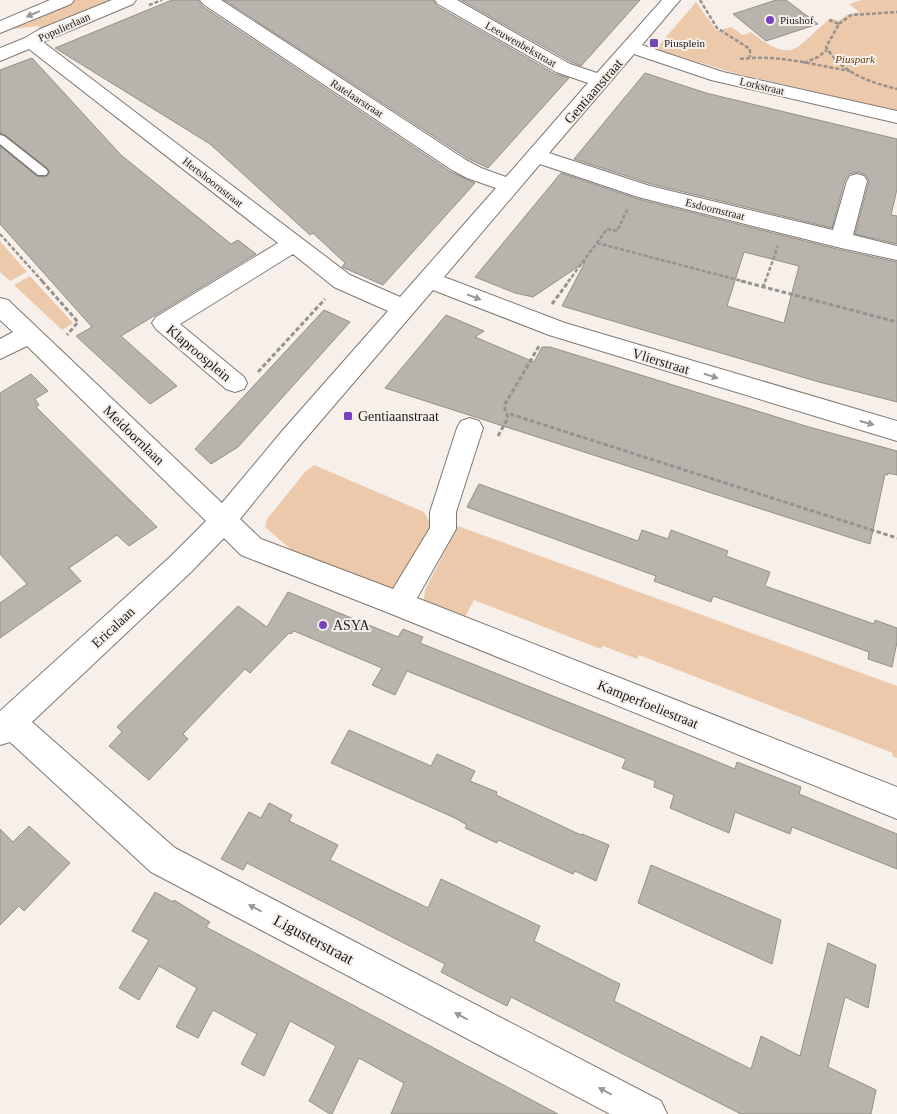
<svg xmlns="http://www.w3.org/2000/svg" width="897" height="1114" viewBox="0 0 897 1114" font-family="'Times New Roman',serif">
<rect width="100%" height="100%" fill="#f7f0ea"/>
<path fill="#ecc9aa" d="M73 0H117L89 11 84 10 83 13 57 24 51 23 46 30 37 26 6 30 22 23 27 24C32 18 48 10 57 11L59 8Z
M861 0H897V111L734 73 656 49 696 2 717 31 731 27 743 35 751 32C796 67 795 46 831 18L838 21 847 15 859 12 849 4Z
M0 241 27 272 10 281 0 272Z
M30 276 73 323 62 330 14 285Z
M314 465 424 512 431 525 393 592 294 552 265 527 267 519 305 472Z
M458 526 897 686V758L892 756 893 753 639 655 637 659 603 646 601 649 474 600 463 621 424 601 425 590Z"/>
<path fill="#b9b3ad" stroke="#958f8a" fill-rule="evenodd" d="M172 0H198L202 6 451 172 475 183 383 285 342 267 345 263 313 233 310 235 210 144 55 48Z
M224 0H433L437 6 555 74 569 78 488 168 467 158Z
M461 0H640L581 66 571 62Z
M776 0H786L818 24 766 41 733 14Z
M32 58 121 155 231 244 238 240 256 254 121 336 177 386 150 404 76 336 92 327 0 224V146L37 176 46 177 50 173 47 168 5 135 0 133V70Z
M645 73 706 93 897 139V189L891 215 897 216V244L855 234 869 181 866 175 858 172 849 174 845 180 832 228 651 184 574 159Z
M561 173 638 199 841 250 897 262V402L819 382 562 306 585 262 533 297 515 293 475 277ZM744 252 799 266 784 323 727 306Z
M324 310 350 322 238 447 211 464 195 449Z
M446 315 484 331 475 337 534 362 542 347H550L809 427 897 451V475L888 473V475L885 474 870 544 385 388Z
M31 374 48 391 35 399 39 405 36 407 157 527 129 546 117 535 69 568 81 581 0 638V603L27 584 0 554V393Z
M479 484 638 541 642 530 668 539 671 530 728 551 726 556 770 572 765 586 874 624 875 620 897 628V642L892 667 868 659 869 652 713 596 711 602 654 581 656 576 467 507Z
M288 592 398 637 403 629 423 637 420 643 701 755 735 769 737 762 801 787 799 794 897 834V869L792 827 790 834 735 812 729 833 670 808 674 795 654 787 655 781 622 768 626 759 407 671 395 695 372 685 382 668 294 631 291 634 289 633 250 673 245 669 183 734 188 739 149 780 109 746 122 732 117 727 238 606 267 627Z
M349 730 431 766 437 754 475 771 470 781 497 792 496 795 581 835 582 834 609 845 596 881 575 871 573 874 498 840 497 843 465 828 467 825 455 818 331 763Z
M269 803 292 815 289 821 338 845 330 860 428 908 441 879 540 926 534 941 620 984 614 1001 751 1069 761 1036 800 1056 828 943 876 965 868 1008 845 997 828 1067 876 1090 871 1114H741L511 997 507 1006 481 993 441 972 445 964 247 863 243 870 221 859 249 812 261 818Z
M29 826 70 863 24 911 19 906 0 925V829L13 842Z
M651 865 781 920 772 964 638 903Z
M155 892 173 902 174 900 210 922 206 927 558 1114H391L404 1083 359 1058 332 1114H330L309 1101 336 1046 290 1021 264 1076 241 1064 257 1034 213 1010 198 1038 176 1027 197 988 159 966 139 1000 119 988 149 940 132 931Z"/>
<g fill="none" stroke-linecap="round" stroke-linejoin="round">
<defs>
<path id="lane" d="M0 135 4 136 46 169 48 172 46 175H38L0 144Z"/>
<path id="street" d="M50 0H74L71 4 0 33V21Z
M112 0H136L133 4 43 42 350 275 400 297 496 188 467 178 452 170 203 4 200 0H221L466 160 481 168 506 177 588 83 556 72 438 4 435 0H457L570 64 597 73 662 0H680L642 45 723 72 897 111V123L711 80 634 54 549 153 650 186 833 230 847 181 850 176 857 174 864 176 867 181 853 235 897 246V260L841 248 638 197 540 164 444 277 565 323 897 421V441L549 335 433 290 301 444 240 519 261 539 393 589 430 528V512L457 428 461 421 470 418 479 421 483 428 456 512V529L417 598 897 787V819L389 613 241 555 224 538 191 572 32 722 175 848 661 1101 667 1114H610L151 872 10 742 0 745V711L171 556 206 521 27 346 0 359V339L13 332 0 320V298L8 300 222 503 283 430 388 311 334 287 293 254 180 324 244 377 247 383 244 389 235 392 226 389 156 329 152 323 156 317 278 243 29 49 0 61V48L25 38 40 29Z"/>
</defs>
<use href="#lane" stroke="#7e7873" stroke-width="3"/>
<use href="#street" stroke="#7e7873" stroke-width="2"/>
<path stroke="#97928e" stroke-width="2.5" stroke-dasharray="4 2" stroke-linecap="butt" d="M700 0 717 28 750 49V57
M149 5 162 0
M829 20 839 24 826 47C842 73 869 82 897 89
M839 24 851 15 897 12
M740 59C777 54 814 65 850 71
M804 63 818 57 827 50
M0 234 43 282
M597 243 746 282
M568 282 607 229 617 231 628 208
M765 282 778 246"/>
<path stroke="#97928e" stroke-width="3" stroke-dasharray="4.5 2.5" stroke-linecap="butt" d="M42 281 78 322 67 335
M741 281 897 322
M763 288 765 281
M552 304 569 281
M258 372 325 299
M510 414 897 538
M498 436 508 418 504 406 539 346"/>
<use href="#lane" fill="#fff" fill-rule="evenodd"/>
<use href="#street" fill="#fff" fill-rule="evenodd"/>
</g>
<defs><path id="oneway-solid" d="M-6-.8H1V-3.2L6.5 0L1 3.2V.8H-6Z" transform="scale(1.25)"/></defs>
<g fill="#999897">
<use href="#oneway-solid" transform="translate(33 14) rotate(157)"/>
<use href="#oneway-solid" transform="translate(474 297) rotate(21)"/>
<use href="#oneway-solid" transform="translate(711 376) rotate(17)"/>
<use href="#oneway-solid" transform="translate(867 423) rotate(15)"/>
<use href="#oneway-solid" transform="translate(255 908) rotate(-152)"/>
<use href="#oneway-solid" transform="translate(461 1016) rotate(-152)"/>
<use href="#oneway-solid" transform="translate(605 1091) rotate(-152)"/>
</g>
<g fill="#7344bc" stroke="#f7f0ea" stroke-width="2">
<circle cx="770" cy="20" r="5"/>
<rect x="649" y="38" width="10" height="10" rx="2.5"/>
<rect x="343" y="411" width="10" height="10" rx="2.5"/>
<circle cx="323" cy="625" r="5"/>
</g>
<g text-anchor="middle" stroke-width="4" stroke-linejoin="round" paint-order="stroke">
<g font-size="11" fill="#1c1a18" stroke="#f7f0ea" text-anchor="start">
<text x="780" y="24">Piushof</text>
<text x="664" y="47">Piusplein</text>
</g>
<g font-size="11" fill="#1c1a18" stroke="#f7f0ea">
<text transform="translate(64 27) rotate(-24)" y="4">Populierlaan</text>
<text transform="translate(521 44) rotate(30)" y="4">Leeuwenbekstraat</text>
<text transform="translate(762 86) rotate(13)" y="4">Lorkstraat</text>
<text transform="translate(357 98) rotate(33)" y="4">Ratelaarstraat</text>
<text transform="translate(213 182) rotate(38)" y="4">Hertshoornstraat</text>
<text transform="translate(715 209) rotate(14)" y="4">Esdoornstraat</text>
</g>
<g font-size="11" font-style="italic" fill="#653d12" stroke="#f7f0ea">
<text x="855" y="63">Piuspark</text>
</g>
<g font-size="14" fill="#1c1a18" stroke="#f7f0ea">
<text transform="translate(593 91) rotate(-49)" y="5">Gentiaanstraat</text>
<text transform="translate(199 353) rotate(40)" y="5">Klaproosplein</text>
<text transform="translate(661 361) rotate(17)" y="5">Vlierstraat</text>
<text transform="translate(134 435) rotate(44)" y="5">Meidoornlaan</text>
<text transform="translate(113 627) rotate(-43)" y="5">Ericalaan</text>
<text transform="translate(648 704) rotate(22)" y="5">Kamperfoeliestraat</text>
</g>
<g font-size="14" fill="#1c1a18" stroke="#f7f0ea" text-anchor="start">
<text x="358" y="421">Gentiaanstraat</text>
<text x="333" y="630">ASYA</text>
</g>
<g font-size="16" fill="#1c1a18" stroke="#f7f0ea">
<text transform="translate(314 939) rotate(28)" y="6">Ligusterstraat</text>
</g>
</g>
</svg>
